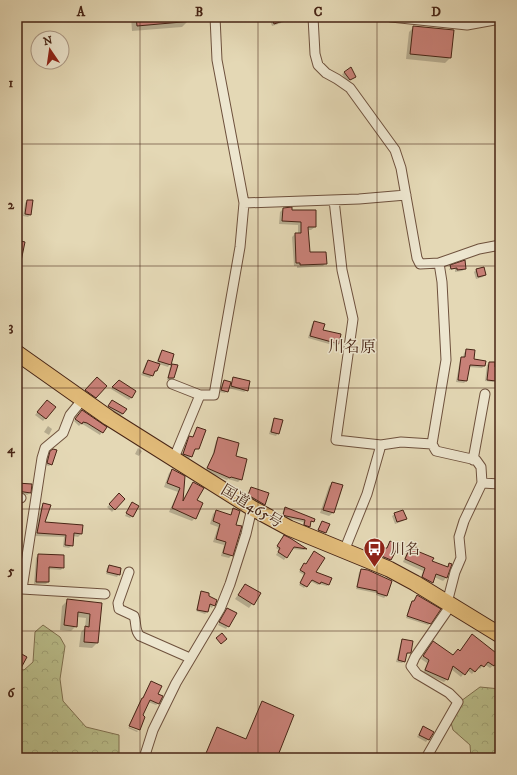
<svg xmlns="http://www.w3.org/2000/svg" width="517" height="775" viewBox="0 0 517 775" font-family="'IM FELL DW Pica','Noto Serif JP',serif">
<defs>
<pattern id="forest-crowns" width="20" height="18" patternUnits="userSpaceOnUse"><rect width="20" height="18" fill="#b9bd8a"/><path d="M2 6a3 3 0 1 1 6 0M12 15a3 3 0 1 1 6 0" fill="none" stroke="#a0a276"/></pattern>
</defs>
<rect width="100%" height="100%" fill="#e4d8b5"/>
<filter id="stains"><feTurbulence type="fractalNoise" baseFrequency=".005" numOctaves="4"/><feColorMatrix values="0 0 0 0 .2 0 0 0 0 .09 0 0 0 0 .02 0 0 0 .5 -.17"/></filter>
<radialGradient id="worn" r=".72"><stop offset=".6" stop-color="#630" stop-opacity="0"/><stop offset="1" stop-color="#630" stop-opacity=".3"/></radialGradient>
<path fill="url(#forest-crowns)" stroke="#807050" d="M43 625 60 637 65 646 60 679 63 701 86 727 119 735V758H17V667L20 669 24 670 33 662 35 632Z
M480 687 500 689V758H471L470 745 453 730 450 719 461 701Z"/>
<path fill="#0003" d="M131 17H186L187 22 182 27 132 31Z
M269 17H299L272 26Z
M414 27 450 58 445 63 406 59 409 32Z
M351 69 355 77 347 82 342 74Z
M27 201 30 215 28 217 23 216 25 203Z
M283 209 315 227 311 230H307L309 254 326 263 323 266 297 268V266H294L292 237 295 234H298V225L279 224 280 212Z
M499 253H500V279H498L496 270 498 268 497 255Z
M451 266 465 269 462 271 455 272V269L449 270Z
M476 270 485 275 483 277 476 279 474 272Z
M314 322 322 330 338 343 336 346 308 338 312 324Z
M162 351 170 364 168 367 159 364 157 370 150 378 141 375 146 363 148 361 156 364 160 353Z
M466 351 473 360 485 362 484 366 482 368 468 367 466 381 464 383 456 382 460 360 463 358 464 353Z
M489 363 496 380 493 382 485 381 487 365Z
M172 365 173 378 171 380H167L170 367Z
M97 378 106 386 93 399 84 393Z
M234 378 247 390 244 392 228 388 225 393 219 392 222 383 224 381 231 383Z
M119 381 131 398 129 400 111 389Z
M112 401 123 414 120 416 107 408Z
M45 403 55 407 43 421 35 415Z
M82 411 105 427 100 435 84 425 81 424 79 426 74 421Z
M275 419 278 433 276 436 269 434 273 421Z
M48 426 52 429 49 435 44 432Z
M198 428V448L193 451 189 459 181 456 187 440 190 437 192 438Z
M218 438 241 479 238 482 228 479 227 480 205 471 212 457 216 441Z
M138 448 142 451 139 456 135 454Z
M53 450 51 464 49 466 46 465 48 455Z
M173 470 184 477 182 502 190 486 194 483 196 501 195 518 192 521 169 512 178 492 164 487 169 473Z
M333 483V513L329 516 320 513 329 486Z
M17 484 30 493 27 495 17 493Z
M252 488 264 504 262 506 247 498Z
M119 495 124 499 112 512 107 507Z
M132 503V516L130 518 125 516Z
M44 504V523L81 534 78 537 73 536 72 545 69 548 63 547 64 537 34 536 41 507Z
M285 508 313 521 309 523 307 529 303 527V522L282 517 283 511Z
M234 509 235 526 232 555 229 558 221 556 224 545 213 542 218 527 210 524 213 514 216 511 230 515Z
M395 514 406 518 403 521 395 524 392 516Z
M322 522 328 525 323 535 317 533Z
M284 537 305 549 304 550 292 549 284 560 276 555 279 550 276 548Z
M389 544 390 559 388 561 378 557 377 552 379 550 386 549Z
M411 546 416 552 431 562 446 567 450 564 446 578 443 581 434 577 429 585 420 580 423 571 403 562 408 549Z
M38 555 63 567 61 570 48 569V582L46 584H34L36 558Z
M109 566 119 574 117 577 106 574 107 568Z
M303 566 315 573 328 585 327 586 319 584 318 585 310 581 304 588 299 585 304 575 299 572Z
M361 570 386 596 384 598 376 595V593L356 589 359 572Z
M245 585 260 594 249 608 235 599Z
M202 592 207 597 216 600 212 608 209 606 207 612 205 614 196 611 200 594Z
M417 596 430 623 428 625 406 618 410 604 413 602Z
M67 601 101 604 97 643 92 648 79 647 81 632 85 628 86 618 77 617 76 626 71 631 60 630 62 606Z
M227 609 236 613 226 629 218 625Z
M469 638 500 657V669L494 665 490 668 484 664 480 669 478 667 472 674 467 670 461 677 451 669 447 679 444 682 423 673 427 663 421 659 431 645 453 656 459 652Z
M402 640 410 652 406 655 404 661 402 663 396 662 401 642Z
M151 682 158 703 156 705 148 702 141 716 139 729 129 725 140 701 142 699Z
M129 727 138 731 137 732 128 728Z
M421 730 433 732 426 742 417 737Z"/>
<path fill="#c98178" stroke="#472415" d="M136 17H192L193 21 137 26Z
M272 17H292V18L274 24Z
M413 26 454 30 451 58 410 54Z
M351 67 356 77 350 80 344 72Z
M27 200H33L31 215 25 214Z
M292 207V210H316V227H308L310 252H326L327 264 300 265V263H296L295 233H301V222L282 221 283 208Z
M17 240 25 242 20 266H17Z
M465 260 466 269 457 270V268L451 269 450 265Z
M484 267 486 275 478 277 476 269Z
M314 321 325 324 323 330 341 334 339 344 310 336Z
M466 349 475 350 474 359 486 361 485 366 470 365 467 381 458 380 461 357H465Z
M162 350 174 354 171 365 158 361Z
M148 360 160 364 157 371H155L153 376 143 373Z
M489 362H495V367H498L496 381 487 380Z
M172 364 178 365 174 378H168Z
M97 377 107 386 96 398 85 390Z
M233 377 250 381 248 391 231 386Z
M119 380 136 391 132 398 112 387Z
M224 380 231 382 228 392 221 390Z
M47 400 56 407 46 419 37 412Z
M112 400 127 409 123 414 108 406Z
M82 410 107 427 103 433 87 423 83 422 82 424 75 419Z
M274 418 283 420 279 434 271 432Z
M197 427 206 430 199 449H195L192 457 183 454 189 436 193 437Z
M218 437 239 443 236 456 247 459 242 480 231 477 230 478 207 468 214 453Z
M53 449 57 450 52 465 47 463 50 451Z
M172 469 185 476 183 501 193 482 204 488 197 500 203 503 196 519 172 508 180 488 167 483Z
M332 482 343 485 334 513 323 510Z
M17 483 32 484 31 493 17 491Z
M251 487 269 493 265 505 248 495Z
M119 493 125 499 115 510 109 504Z
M132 502 139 506 133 517 126 513Z
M43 503 51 505 45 522 83 525 82 534 74 533 73 546 65 545 66 535 37 533Z
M285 507 315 519 314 522 311 521 310 527 304 525 305 520 286 516 283 515Z
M233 508 240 511 236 525 242 526 233 556 223 553 226 542 216 539 220 524 213 521 216 510 231 515Z
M403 510 407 519 397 522 394 513Z
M322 521 330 524 326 533 318 530Z
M284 535 290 538 307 549 294 547 287 558 278 552 280 548 277 546Z
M390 541 399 545 391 560 379 555 378 549 387 548Z
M411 545 418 548 417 551 434 558 432 561 448 567 449 563 452 564 447 578 436 574 433 583 422 577 425 568 405 559Z
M314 551 325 558 316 572 332 578 329 585 321 582 320 584 312 580 307 587 300 583 305 573 300 570 304 563 306 564Z
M38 554 64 555V568L49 567V582H36Z
M109 565 121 568 120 575 107 572Z
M361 569 368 570 392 581 387 596 377 593V591L357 587Z
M245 584 261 593 254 605 238 595Z
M201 591 209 593V596L217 600 215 606 210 604 208 612 197 610Z
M417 595 441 609 431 624 407 616 412 601H414Z
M67 599 102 603 98 643 84 642 85 626 89 627 90 614 78 612 77 627 64 625Z
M227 608 237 613 229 627 219 622Z
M222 633 227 639 221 644 216 638Z
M472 634 500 656V664L497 662 494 666 488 662 484 667 481 665 475 672 470 668 465 675 453 666 448 680 425 670 429 660 423 656 433 641 453 655 458 649 460 651Z
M402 639 413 641 411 653H407L405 662 398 660Z
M20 653 27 657 21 668 17 665V658Z
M151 681 162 686 158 694 163 696 159 704 150 700 143 715 145 717 140 730 129 726 142 698H143Z
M262 701 294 715 277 758H204L217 727 246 739Z
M423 726 434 732 429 740 419 735Z"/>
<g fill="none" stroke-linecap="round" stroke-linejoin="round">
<defs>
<path id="minor" d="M313 17 315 54 318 65 326 73 337 79 350 88 395 150 401 168 417 258 420 264 439 263 479 249 500 245
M391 17 467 25 500 19
M334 200 342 270 353 319 336 440 381 445 401 442 432 444
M244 203 359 199 406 195
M439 263 442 282 446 360 432 444 436 451 476 460 481 467 482 483 464 521 459 537 461 558 455 572 447 603
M172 384 200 395
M83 399 70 415 63 433 45 448 42 458 22 589 105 594
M174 458 200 395H214L240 247 244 203 217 60 215 17
M473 460 485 394
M482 483 500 484
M17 497 21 498
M344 551 367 494 381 445
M129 572 118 603 119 609 134 616C137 624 134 630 140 636L190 658
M144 758 153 730 176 683 220 609 230 584 246 534 252 508
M426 758 458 702 449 693 417 674 411 666 415 657 451 605"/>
<path id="trunk" d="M17 353 109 418 252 508 289 528 389 569 415 583 500 635"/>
</defs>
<use href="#minor" stroke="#6e513d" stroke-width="11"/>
<use href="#trunk" stroke="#472415" stroke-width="17"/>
<use href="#minor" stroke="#ede6cf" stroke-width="9"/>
<use href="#trunk" stroke="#e2bc7a" stroke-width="15"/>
</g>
<path fill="none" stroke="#472415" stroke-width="1" stroke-opacity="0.55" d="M140 17V758M258 17V758M377 17V758M17 144H500M17 266H500M17 388H500M17 509H500M17 631H500"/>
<defs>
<symbol id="bus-pin" viewBox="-11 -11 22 30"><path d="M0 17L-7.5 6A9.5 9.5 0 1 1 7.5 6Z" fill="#8f2418" stroke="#ede6cf"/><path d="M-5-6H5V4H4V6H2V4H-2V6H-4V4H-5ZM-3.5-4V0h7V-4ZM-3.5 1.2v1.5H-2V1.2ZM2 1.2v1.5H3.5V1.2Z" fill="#fff"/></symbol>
</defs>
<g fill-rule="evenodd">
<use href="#bus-pin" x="362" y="536" width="25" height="34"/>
</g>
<g text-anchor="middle" stroke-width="3" stroke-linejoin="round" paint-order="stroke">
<g font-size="15" fill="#472415" stroke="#ede6cf">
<text transform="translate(252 506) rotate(31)" y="5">国道465号</text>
</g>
<g font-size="15" fill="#472415" stroke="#ede6cf" text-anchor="start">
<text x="390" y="554">川名</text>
</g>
<g font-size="16" fill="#472415" stroke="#ede6cf">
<text x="352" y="352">川名原</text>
</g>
</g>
<rect width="517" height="775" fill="none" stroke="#e4d8b5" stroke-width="44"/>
<g transform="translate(50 50) rotate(347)"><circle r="19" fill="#ede6cf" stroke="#ab9885"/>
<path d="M0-3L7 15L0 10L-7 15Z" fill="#8f2418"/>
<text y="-6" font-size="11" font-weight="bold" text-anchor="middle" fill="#472415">N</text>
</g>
<rect x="22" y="22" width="473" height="731" fill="none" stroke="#472415" stroke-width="1.5"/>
<g font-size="13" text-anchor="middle" font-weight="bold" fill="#472415">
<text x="81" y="16">A</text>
<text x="199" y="16">B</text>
<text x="318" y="16">C</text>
<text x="436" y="16">D</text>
<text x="11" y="87">1</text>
<text x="11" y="209">2</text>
<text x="11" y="331">3</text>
<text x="11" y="453">4</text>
<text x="11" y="575">5</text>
<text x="11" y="697">6</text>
</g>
<rect width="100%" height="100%" filter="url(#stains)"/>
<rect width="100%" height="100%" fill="url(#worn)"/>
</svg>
